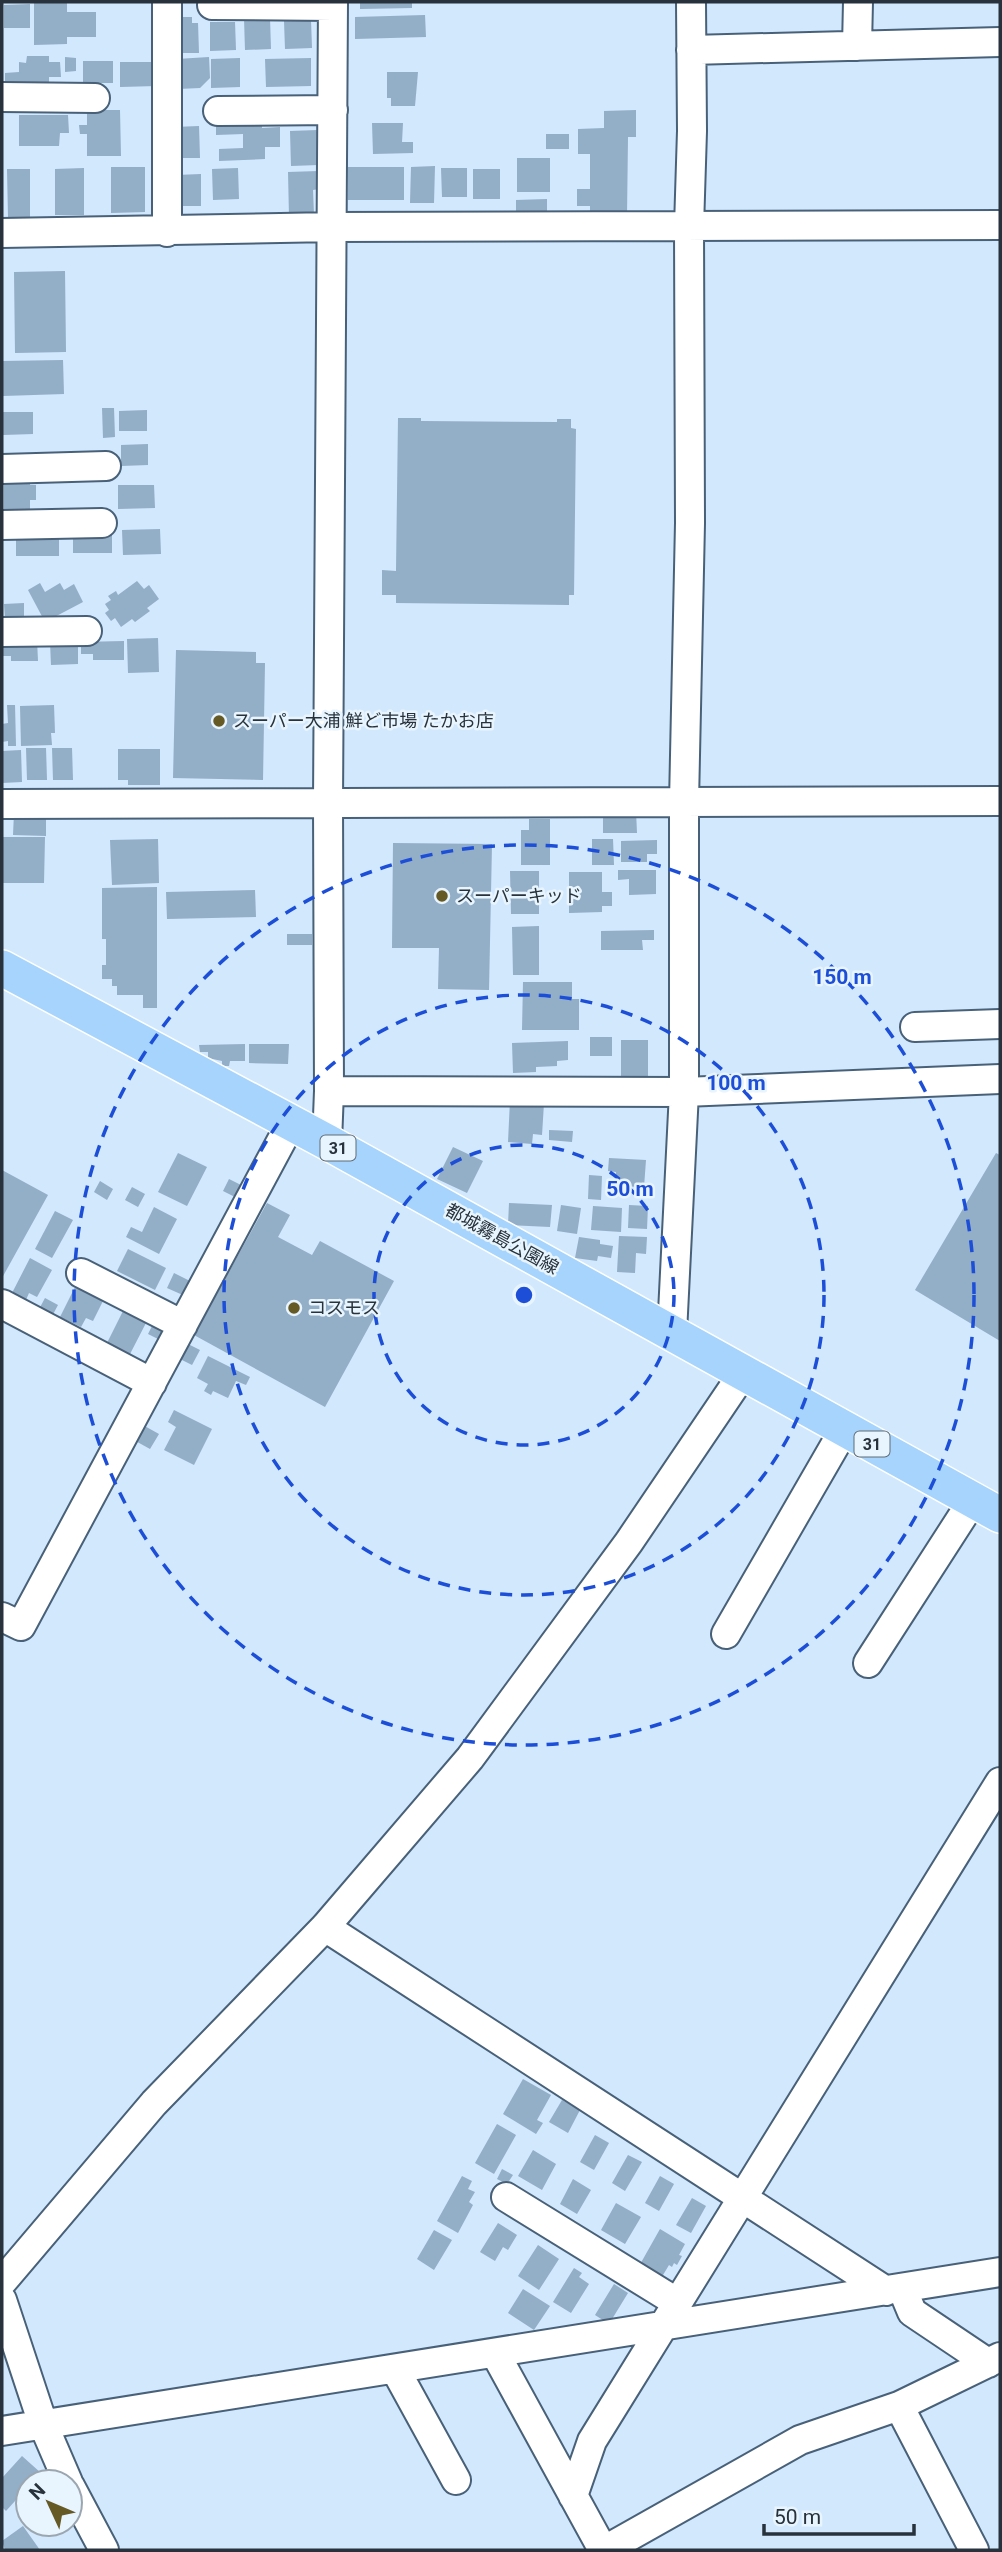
<svg xmlns="http://www.w3.org/2000/svg" width="1002" height="2552" viewBox="0 0 1002 2552" font-family="Roboto,'Noto Sans JP',sans-serif">
<rect width="100%" height="100%" fill="#d1e8fd"/>
<path fill="#93aec7" d="M34 2H67V12H96V37H67V44L34 45Z
M360 2H412V8L360 9Z
M30 4V28H4V5Z
M425 15 426 37 355 39V17Z
M177 17H192V23H198L199 53H177Z
M244 18H270L271 49 245 50Z
M311 20 312 48 285 49 284 21Z
M210 22H235L236 50 210 51Z
M27 56H49V62H60L61 77H49V86H5V73L19 72V62L26 63Z
M65 57 76 58V71L65 72Z
M209 57 210 78 200 88 178 89 177 59Z
M240 58V87L211 88V59Z
M311 58V86L266 87 265 59Z
M83 61H113V83H83Z
M120 62H156V86L120 87Z
M387 72H418L415 106H391V98H387Z
M87 110H120L121 156H87V134H80L79 125H87Z
M636 110V137H628L627 215 590 216V206H577V189H590V154H578V129L604 128V111Z
M19 115H68L69 133H60L59 146H19Z
M372 123H403L402 142H413V153L373 154Z
M262 124V128L280 127V147H265V159L219 161V149L243 148V134L216 135V125Z
M199 126 200 158H176L175 127Z
M318 130V165L291 166 290 131Z
M546 134H569V149H546Z
M517 158H550V192H517Z
M435 166 434 203H410L411 167Z
M111 167H145V212L111 213Z
M348 167H404V200H348Z
M84 168V215H55V169Z
M238 168 239 199 213 200 212 169Z
M441 168H467V197H442Z
M7 169H30V217H8Z
M473 169H500V199H473Z
M319 171V189L313 190 314 215 289 216 288 172Z
M201 174V206H178L177 175Z
M547 199V215H516V200Z
M65 271 66 352 15 353 14 272Z
M63 360 64 394 3 396V361Z
M102 408H114L115 437 103 438Z
M147 410V431H119V411Z
M3 412H33V434L3 435Z
M398 418H421V421L557 422V419H571V428L576 429 574 595H569V605L396 603V595H382V570L396 571Z
M148 444V465L121 466V445Z
M4 480H30V485H36V500H30V518H4Z
M118 485H154L155 508 118 509Z
M160 529 161 554 123 555 122 530Z
M73 532H112V553H73Z
M16 535H59V556H16Z
M137 581 144 589 149 585 159 599 147 608 150 611 135 622 132 619 121 627 115 618 111 621 105 613 109 610 105 604 111 600 108 596 116 591 118 595Z
M40 583 45 592 60 583 64 590 74 584 83 602 45 622 28 590Z
M24 603V618L5 619 4 604Z
M158 638 159 672 128 673 127 639Z
M37 640 38 661H11V656H2V641Z
M78 641V664L51 665 50 642Z
M124 641V660H93V654H81V642Z
M176 650 256 652V663H265L263 780 173 778Z
M7 705H15L16 746H8V741L2 742V724L8 723Z
M54 705 55 733H51L52 745 21 746 20 706Z
M26 748H46L47 780H27Z
M52 748H72L73 780H53Z
M118 749H160V785H128V780H118Z
M21 750 22 782 2 783V751Z
M636 811 637 833H603V812Z
M14 813H46V836L13 835Z
M529 819H550V865H521V830H529Z
M3 837H45L44 883H3Z
M158 839 159 883 112 885 110 840Z
M592 839H613L614 865H592Z
M657 840V854H647V862H621V841Z
M393 843 492 844 489 990 438 989 439 948H392Z
M618 870H656V894L629 895V879L618 880Z
M510 871H539V914H511Z
M569 872H602V892H612V906H602V912L569 913Z
M157 887V1008H143V995H117V986H112V979H102V965H106V939H102V888Z
M255 890 256 917 167 919 166 892Z
M539 926V975H513L512 927Z
M654 930V940H642L643 950H601V931Z
M287 934H312V945H287Z
M523 982H572V999H579V1030H522Z
M590 1037H612V1056H590Z
M621 1040H648V1081L621 1082Z
M568 1041V1060L557 1061V1066L536 1067V1072L513 1073 512 1043Z
M245 1044V1061H230L229 1066H222V1061L208 1058V1052H200L199 1045Z
M249 1044H289L288 1064 249 1063Z
M510 1100 544 1103 542 1135 533 1134 532 1144 508 1142Z
M549 1130 573 1131 572 1142 549 1140Z
M453 1147 483 1161 467 1193 437 1179Z
M178 1153 207 1167 187 1206 158 1192Z
M996 1153 1000 1155V1341L915 1290Z
M609 1158 646 1160 644 1187 615 1186 616 1172 608 1171Z
M2 1170 48 1195 2 1278Z
M589 1175 602 1176 601 1200 588 1199Z
M229 1179 245 1187 239 1199 223 1191Z
M100 1181 113 1189 107 1200 94 1192Z
M132 1187 145 1194 138 1207 125 1200Z
M267 1203 290 1215 278 1237 312 1255 320 1241 394 1281 325 1407 194 1335Z
M509 1203 552 1205 550 1227 508 1225Z
M561 1205 581 1208 577 1234 557 1231Z
M629 1205 648 1206 647 1229 628 1228Z
M593 1206 622 1208 621 1232 591 1230Z
M154 1207 177 1219 159 1254 126 1237 131 1227 142 1232Z
M55 1211 73 1220 52 1258 35 1249Z
M619 1236 647 1237 646 1254 636 1253 635 1273 617 1272Z
M579 1237 600 1240V1244L613 1246 611 1258 598 1256 597 1261 575 1258Z
M128 1249 166 1268 155 1290 117 1271Z
M30 1258 52 1270 37 1297 29 1293 25 1302 11 1295Z
M174 1273 192 1282 185 1296 167 1288Z
M75 1287 103 1301 93 1321 86 1318 81 1327 60 1317Z
M45 1298 58 1305 50 1320 37 1313Z
M124 1309 147 1321 130 1354 107 1343Z
M153 1324 167 1331 162 1341 148 1334Z
M188 1344 200 1350 192 1365 180 1359Z
M208 1356 250 1377 246 1385 236 1381 228 1398 213 1391 211 1395 204 1391 208 1384 197 1378Z
M174 1410 212 1429 194 1465 164 1450 176 1427 168 1422Z
M141 1424 159 1434 150 1449 132 1439Z
M523 2079 551 2095 537 2120 543 2123 536 2134 503 2114Z
M562 2100 580 2110 568 2133 549 2122Z
M497 2124 516 2135 494 2174 475 2163Z
M595 2135 609 2143 594 2170 580 2162Z
M533 2150 556 2164 542 2190 518 2176Z
M628 2155 642 2162 625 2191 612 2183Z
M502 2169 513 2175 507 2184 497 2179Z
M462 2176 472 2181 468 2189 475 2192 469 2202 473 2205 458 2233 437 2221Z
M660 2176 674 2184 659 2211 645 2203Z
M573 2179 591 2190 577 2214 560 2204Z
M692 2198 706 2206 691 2233 676 2225Z
M616 2203 641 2217 625 2244 601 2230Z
M498 2223 517 2235 508 2250 503 2247 495 2261 480 2252Z
M660 2229 685 2244 679 2255 682 2256 677 2265 674 2263 672 2267 669 2265 660 2280 638 2268Z
M434 2230 452 2240 434 2270 417 2259Z
M538 2245 559 2259 539 2290 518 2276Z
M574 2268 582 2273 579 2277 589 2284 571 2313 553 2302Z
M614 2284 628 2293 609 2324 595 2315Z
M523 2289 550 2306 534 2330 508 2313Z
M22 2456 41 2473 32 2482H28V2495L24 2491 6 2511 2 2507V2478Z
M23 2526 40 2550H5L2 2541Z"/>
<g fill="none" stroke-linecap="round" stroke-linejoin="round">
<defs>
<path id="minor" d="M167 2V232
M333 2 328 803 329 1091 684 1092 1000 1079
M212 5 333 6
M857 46 858 2
M691 50 1000 42
M2 97 95 98
M218 111 333 110
M2 233 333 227 1000 225
M2 469 106 466
M2 525 102 523
M2 632 87 631
M2 804 1000 801
M915 1027 1000 1024
M327 1142 329 1091
M81 1273 183 1325
M2 1304 152 1383
M672 1333 684 1092V802L690 523 689 227 692 131 691 2
M2 1617 21 1626 291 1123
M726 1634 845 1428
M868 1663 973 1500
M325 1927 886 2291
M506 2197 678 2303
M2 2282 154 2103 325 1927 470 1758 629 1542 744 1372
M902 2288 912 2312 988 2363
M2 2300 43 2424 68 2482
M495 2353 603 2550
M395 2369 456 2480
M899 2406 974 2550
M2 2431 1000 2272
M70 2486 104 2550
M573 2496 592 2441 1000 1782
M605 2550 800 2440 899 2406 1000 2357"/>
<path id="major" d="M2 968 327 1142 1000 1515"/>
</defs>
<use href="#minor" stroke="#496178" stroke-width="32"/>
<use href="#major" stroke="#fff" stroke-width="38"/>
<use href="#minor" stroke="#fff" stroke-width="28"/>
<use href="#major" stroke="#a6d4fd" stroke-width="35"/>
</g>
<g fill="none" stroke="#1d4ed8" stroke-width="3.5" stroke-dasharray="12 9">
<circle cx="524" cy="1295" r="150"/>
<circle cx="524" cy="1295" r="300"/>
<circle cx="524" cy="1295" r="450"/>
</g>
<g fill="#655926" stroke="#e8f4fe" stroke-width="2.5">
<circle cx="219" cy="721" r="7"/>
<circle cx="442" cy="896" r="7"/>
<circle cx="294" cy="1308" r="7"/>
</g>
<g text-anchor="middle" stroke-width="5" stroke-linejoin="round" paint-order="stroke">
<g fill="#e8f4fe" stroke="#616c76" stroke-width="2">
<rect x="320.5" y="1135.5" width="35" height="25" rx="5"/>
<rect x="854.5" y="1431.5" width="35" height="25" rx="5"/>
</g>
<g font-size="16" font-weight="bold" fill="#27323c">
<text x="338" y="1154">31</text>
<text x="872" y="1450">31</text>
</g>
<g font-size="18" fill="#27323c" stroke="#e8f4fe" text-anchor="start">
<text x="233" y="727">スーパー大浦 鮮ど市場 たかお店</text>
<text x="456" y="902">スーパーキッド</text>
<text x="308" y="1314">コスモス</text>
</g>
<g font-size="18" fill="#27323c" stroke="#e8f4fe">
<text transform="translate(502 1239) rotate(29)" y="6">都城霧島公園線</text>
</g>
</g>
<circle cx="524" cy="1295" r="10" fill="#1d4ed8" stroke="#e8f4fe" stroke-width="3.5"/>
<g font-size="21" text-anchor="middle" font-weight="bold" fill="#1d4ed8" stroke="#e8f4fe" stroke-width="5" stroke-linejoin="round" paint-order="stroke">
<text x="842" y="984">150 m</text>
<text x="736" y="1090">100 m</text>
<text x="630" y="1196">50 m</text>
</g>
<rect width="1002" height="2552" fill="none" stroke="#27323c" stroke-width="7"/>
<g transform="translate(49 2503) rotate(314)"><circle r="33" fill="#e8f4fe" stroke="#9ba6b0" stroke-width="2"/>
<path d="M0-5L12 26L0 18L-12 26Z" fill="#655926"/>
<text y="-10" font-size="19" font-weight="bold" text-anchor="middle" fill="#27323c">N</text>
</g>
<path d="M764 2524v10h150v-10" fill="none" stroke="#27323c" stroke-width="3.5"/>
<text x="774" y="2524" font-size="21" fill="#27323c" stroke="#e8f4fe" stroke-width="5" paint-order="stroke">50 m</text>
</svg>
